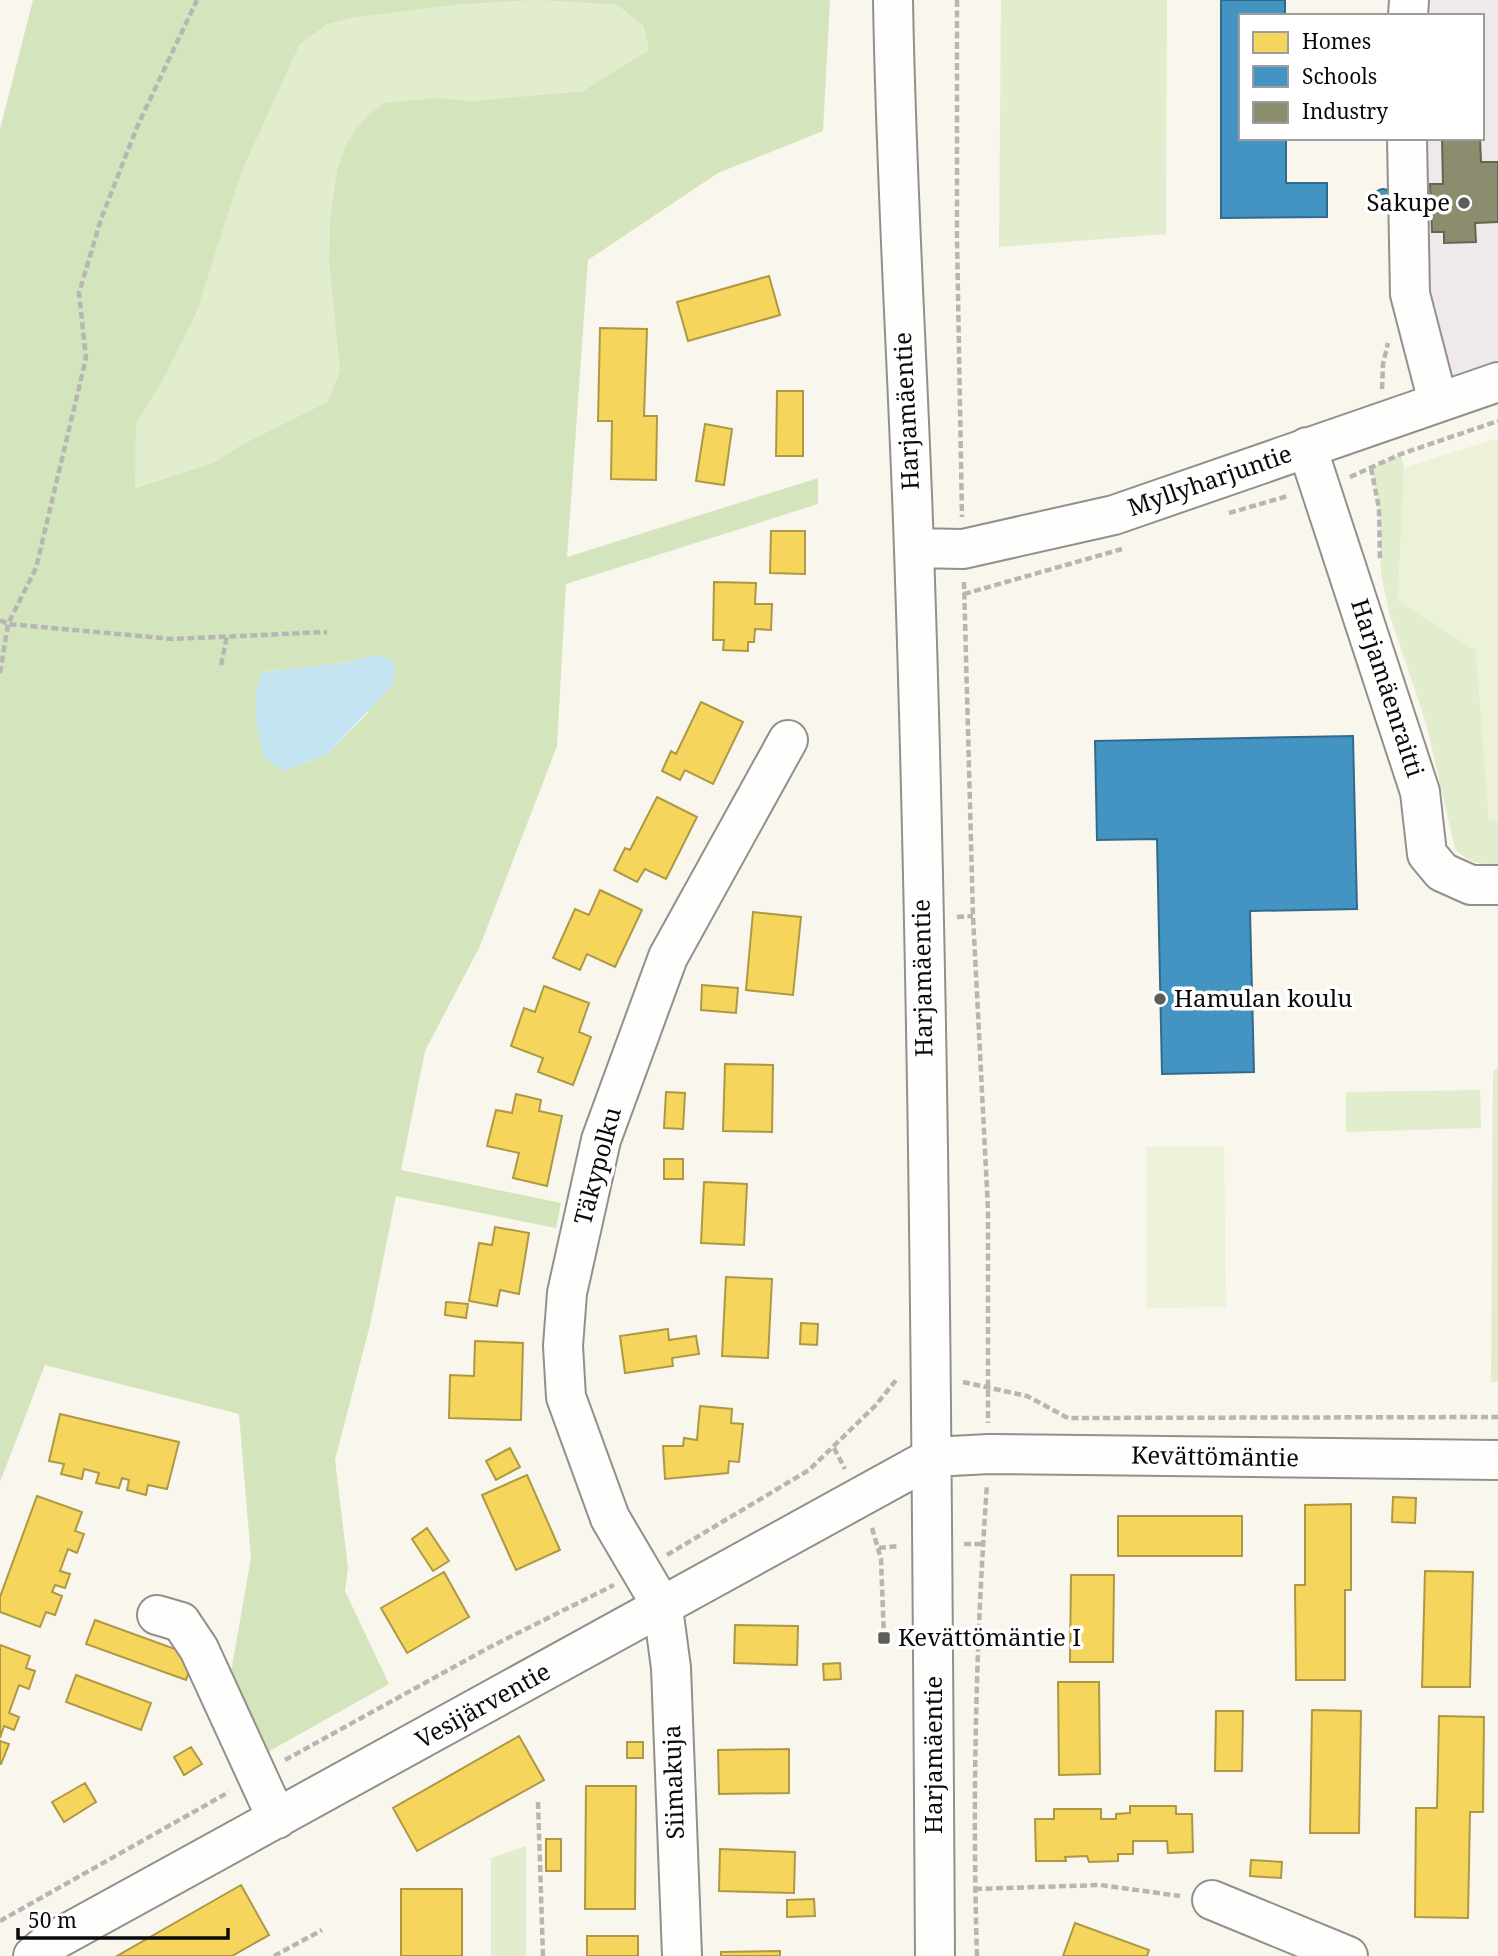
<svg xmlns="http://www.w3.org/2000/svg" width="1498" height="1956" viewBox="0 0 1498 1956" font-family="'Noto Serif',serif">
<rect width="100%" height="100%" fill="#f9f6ed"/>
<path fill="#efe9eb" d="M1409 0H1498V382L1438 402 1407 138H1482V16H1408Z"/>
<path fill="#e2edce" d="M536 0 617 5 643 25 649 50 583 91 472 101 438 98 346 144 337 170 329 262 340 371 327 402 241 445 213 463 134 488 136 424 162 382 196 314 242 171 300 44 328 24 352 18 454 5Z
M1001 0H1167L1166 234 999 247Z
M1401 454 1404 468 1398 601 1476 650 1489 820 1498 821V864C1480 866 1468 862 1455 849L1426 723 1389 613 1381 573 1379 508 1371 468Z
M1498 1067V1382H1491L1493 1071Z
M1480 1090 1481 1128 1346 1132V1092Z
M526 1846V1956H491V1858Z"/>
<path fill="#d4e4bc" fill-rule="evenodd" d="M33 0H536L454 5 352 18 328 24 300 44 242 171 196 314 162 382 136 424 135 488 213 463 241 445 327 402 340 371 329 262 330 221 337 170 346 144 362 122 383 103 438 98 472 101 583 91 649 50 643 25 617 5 537 0H830L823 131 718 173 588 260 567 557 818 478V504L566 584 557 746 480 946 425 1051 401 1170 561 1203 556 1228 396 1196 370 1325 335 1460 348 1568 345 1591 389 1684 266 1753 228 1689 251 1558 239 1414 45 1365 0 1482V129ZM375 655 368 713 327 754 285 771 263 672 343 663Z"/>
<path fill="#ecf2d7" d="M1498 438V821H1489L1476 650 1398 601 1404 468Z
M1224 1146 1226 1307 1147 1308 1146 1147Z"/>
<path fill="#c4e4f2" d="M375 655 395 661 394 684 327 754 285 771 265 759C257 730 249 700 263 672L343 663Z"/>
<path fill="#f6d55c" stroke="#af9843" stroke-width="2" d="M769 276 780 315 688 341 677 302Z
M600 328 647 329 644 416H657L656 480 611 479 612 421H598Z
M777 391H803V456H776Z
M705 424 732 429 724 485 696 481Z
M771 531H805V574L770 573Z
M714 582 756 583 755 604H772L771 630 755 629 754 642H748V651L723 650 724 640H713Z
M701 702 743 722 713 784 685 770 680 780 662 771 671 751 676 754Z
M657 797 697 817 666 879 645 869 637 882 614 870 625 848 630 850Z
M600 890 642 910 615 967 587 954 580 970 553 958 575 909 589 915Z
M753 912 801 917 793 995 746 990Z
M702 985 738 988 736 1013 701 1010Z
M544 986 589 1003 579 1032 591 1037 573 1085 538 1072 543 1058 511 1046 524 1008 535 1012Z
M725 1064 773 1065 772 1132 723 1131Z
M666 1092 685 1093 683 1129 664 1128Z
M516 1094 541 1100 539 1111 562 1116 547 1186 513 1178 519 1153 487 1146 496 1110 512 1113Z
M664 1159H683V1179H664Z
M704 1182 747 1184 744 1245 701 1243Z
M495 1227 529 1233 519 1294 500 1290 497 1306 469 1301 479 1243 492 1245Z
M726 1277 772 1279 768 1358 722 1356Z
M446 1302 468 1304 466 1318 445 1315Z
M801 1323 818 1324 817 1345 800 1344Z
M668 1329 669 1340 696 1336 699 1354 672 1358 673 1366 625 1373 620 1336Z
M475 1341 523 1343 521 1420 449 1418 450 1375 474 1376Z
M700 1406 732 1409 731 1423 743 1424 739 1462 729 1461 728 1473 665 1479 663 1446H683L684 1438 697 1440Z
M60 1414 179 1442 167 1489 148 1485 146 1495 127 1490 129 1480 122 1478 119 1488 96 1483 99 1473 84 1469 82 1479 61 1474 64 1464 49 1461Z
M510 1448 520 1467 496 1480 486 1461Z
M527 1475 560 1550 516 1570 482 1495Z
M37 1496 82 1512 75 1531 84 1534 77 1553 68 1549 60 1571 70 1574 65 1588 55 1585 52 1592 62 1596 55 1615 46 1612 40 1627 0 1612V1597Z
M1393 1497 1416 1498 1415 1523 1392 1522Z
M1351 1504V1590H1345V1680H1296L1295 1585H1305V1505Z
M1118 1516H1242V1556H1118Z
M427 1528 449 1561 433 1571 412 1539Z
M1425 1571 1473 1572 1470 1687H1422Z
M444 1572 469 1617 407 1653 381 1608Z
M1071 1575H1114L1113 1662H1070Z
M95 1620 186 1653 192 1664 186 1680 86 1644Z
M735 1625 798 1626 797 1665 734 1663Z
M0 1645 30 1656 26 1668 35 1671 29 1689 19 1685 9 1713 19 1717 14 1730 4 1726 0 1738Z
M840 1663 841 1679 824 1680 823 1664Z
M76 1675 151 1703 141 1730 66 1702Z
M1058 1682H1099L1100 1774 1059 1775Z
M1312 1710 1361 1711 1359 1833H1310Z
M1216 1711H1243L1242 1771H1215Z
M1439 1716 1484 1717 1483 1812H1470L1468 1918 1415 1917 1416 1808H1437Z
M519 1736 544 1780 417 1851 393 1808Z
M0 1741 9 1744 1 1764H0Z
M627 1742H643V1758H627Z
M191 1747 202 1764 184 1775 174 1757Z
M789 1749V1793L719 1794 718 1750Z
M85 1783 96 1802 64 1822 52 1802Z
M586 1786H636L635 1909H585Z
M1130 1806H1176V1814H1192L1193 1852 1168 1853 1167 1841H1133V1854H1118V1861L1089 1862 1087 1856 1065 1857 1066 1861H1036L1035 1819H1054V1809H1101V1819H1116V1814L1130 1813Z
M546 1839H561V1871H546Z
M720 1849 795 1852 794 1893 719 1891Z
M1251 1860 1282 1862 1281 1878 1250 1876Z
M241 1885 269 1935 232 1956H117Z
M401 1889H462V1956H401Z
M814 1899 815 1916 787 1917V1900Z
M1075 1923 1149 1950 1147 1956H1063Z
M587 1936H638V1956H587Z
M780 1951V1956H721V1952Z"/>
<path fill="#4393c3" stroke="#326a8c" stroke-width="2" d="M1221 0H1285V16H1241V138H1286V183H1327V217L1221 218Z
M1374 198a9 9 0 1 1 18 0a9 9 0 1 1-18 0Z
M1353 736 1357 909 1250 911 1254 1072 1162 1074 1157 839 1097 840 1095 741Z"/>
<path fill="#8c8c6e" stroke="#656550" stroke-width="2" d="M1442 138H1480L1481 162H1498V222L1475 223 1476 242 1444 243V232H1432L1430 184H1443Z"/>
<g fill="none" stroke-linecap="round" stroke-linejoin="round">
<defs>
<path id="minor" d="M893 0C896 184 908 367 914 550 930 1019 932 1487 935 1956
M1408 16 1409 0
M1407 138 1410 294 1438 402
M1307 447 1420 792 1427 854 1442 872 1471 885H1498
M914 548 963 549 1114 515 1498 382
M157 1615 181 1622 199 1649 277 1819
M1212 1900 1348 1956
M33 1956 46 1945 933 1457 989 1454 1498 1460
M682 1956 671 1668 663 1608 610 1518 566 1397 563 1346 567 1293 601 1140 668 957 788 740"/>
</defs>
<use href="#minor" stroke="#92908c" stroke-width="42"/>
<path stroke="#b7b6b5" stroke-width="4.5" stroke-dasharray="7 3.5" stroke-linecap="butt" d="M957 0V238L962 517
M1382 389 1383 364 1388 343
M1371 468 1379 508 1380 560
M1350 477 1401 454 1498 421
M1229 513 1288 496
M964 582 973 916 988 1209V1423
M964 594 1122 549
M0 620 8 624 173 639 327 632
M221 665 227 636
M0 673 8 624 36 568 86 358 79 293 101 219 137 127 197 0
M957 917 973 916
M963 1382 1027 1396 1068 1418 1498 1417
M834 1448 845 1469
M872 1528 881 1559 884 1638
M964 1544H983
M879 1548 899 1546
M667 1555 809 1470 875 1406 897 1379
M285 1760 490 1647 614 1585
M538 1802 543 1956
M975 1889 1100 1885 1180 1896
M0 1921 229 1792
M274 1956 322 1930
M977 1956C972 1798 976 1642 987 1484"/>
<use href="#minor" stroke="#fefefc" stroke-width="38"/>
</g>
<g fill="#5e5d59" stroke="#fff" stroke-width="2.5">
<circle cx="1464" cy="203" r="7"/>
<circle cx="1160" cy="999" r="7"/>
<rect x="877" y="1631" width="14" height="14" rx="3.5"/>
</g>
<g text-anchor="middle" stroke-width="7" stroke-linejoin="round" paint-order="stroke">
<g font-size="24" fill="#0a0a0a" stroke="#fff" text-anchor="start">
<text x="1450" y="211" text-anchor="end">Sakupe</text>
<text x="1174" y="1007">Hamulan koulu</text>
<text x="898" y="1646">Kevättömäntie I</text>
</g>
<g font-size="24" fill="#0a0a0a" stroke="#fff">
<text transform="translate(907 411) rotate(-93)" y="8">Harjamäentie</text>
<text transform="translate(1210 481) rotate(-19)" y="8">Myllyharjuntie</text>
<text transform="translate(1387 688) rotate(72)" y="8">Harjamäenraitti</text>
<text transform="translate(923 978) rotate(-91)" y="8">Harjamäentie</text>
<text transform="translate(598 1166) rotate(-75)" y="8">Täkypolku</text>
<text transform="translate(1215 1457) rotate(1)" y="8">Kevättömäntie</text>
<text transform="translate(483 1706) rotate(-29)" y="8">Vesijärventie</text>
<text transform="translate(934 1755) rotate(-90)" y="8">Harjamäentie</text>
<text transform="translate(674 1782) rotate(-92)" y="8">Siimakuja</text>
</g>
</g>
<rect x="1239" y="14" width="245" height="126" fill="#ffffff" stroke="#9d9d9d" stroke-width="2"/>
<rect x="1253" y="32" width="35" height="21" fill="#f6d55c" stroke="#9d9d9d" stroke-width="2"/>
<text x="1302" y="49" font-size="21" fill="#0a0a0a">Homes</text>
<rect x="1253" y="66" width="35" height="21" fill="#4393c3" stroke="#9d9d9d" stroke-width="2"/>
<text x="1302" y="84" font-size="21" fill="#0a0a0a">Schools</text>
<rect x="1253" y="102" width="35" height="21" fill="#8c8c6e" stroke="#9d9d9d" stroke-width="2"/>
<text x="1302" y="119" font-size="21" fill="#0a0a0a">Industry</text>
<path d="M18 1928v10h210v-10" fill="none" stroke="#0a0a0a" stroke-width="3.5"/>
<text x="28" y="1928" font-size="21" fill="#0a0a0a" stroke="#ffffff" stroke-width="5" paint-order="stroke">50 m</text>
</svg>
